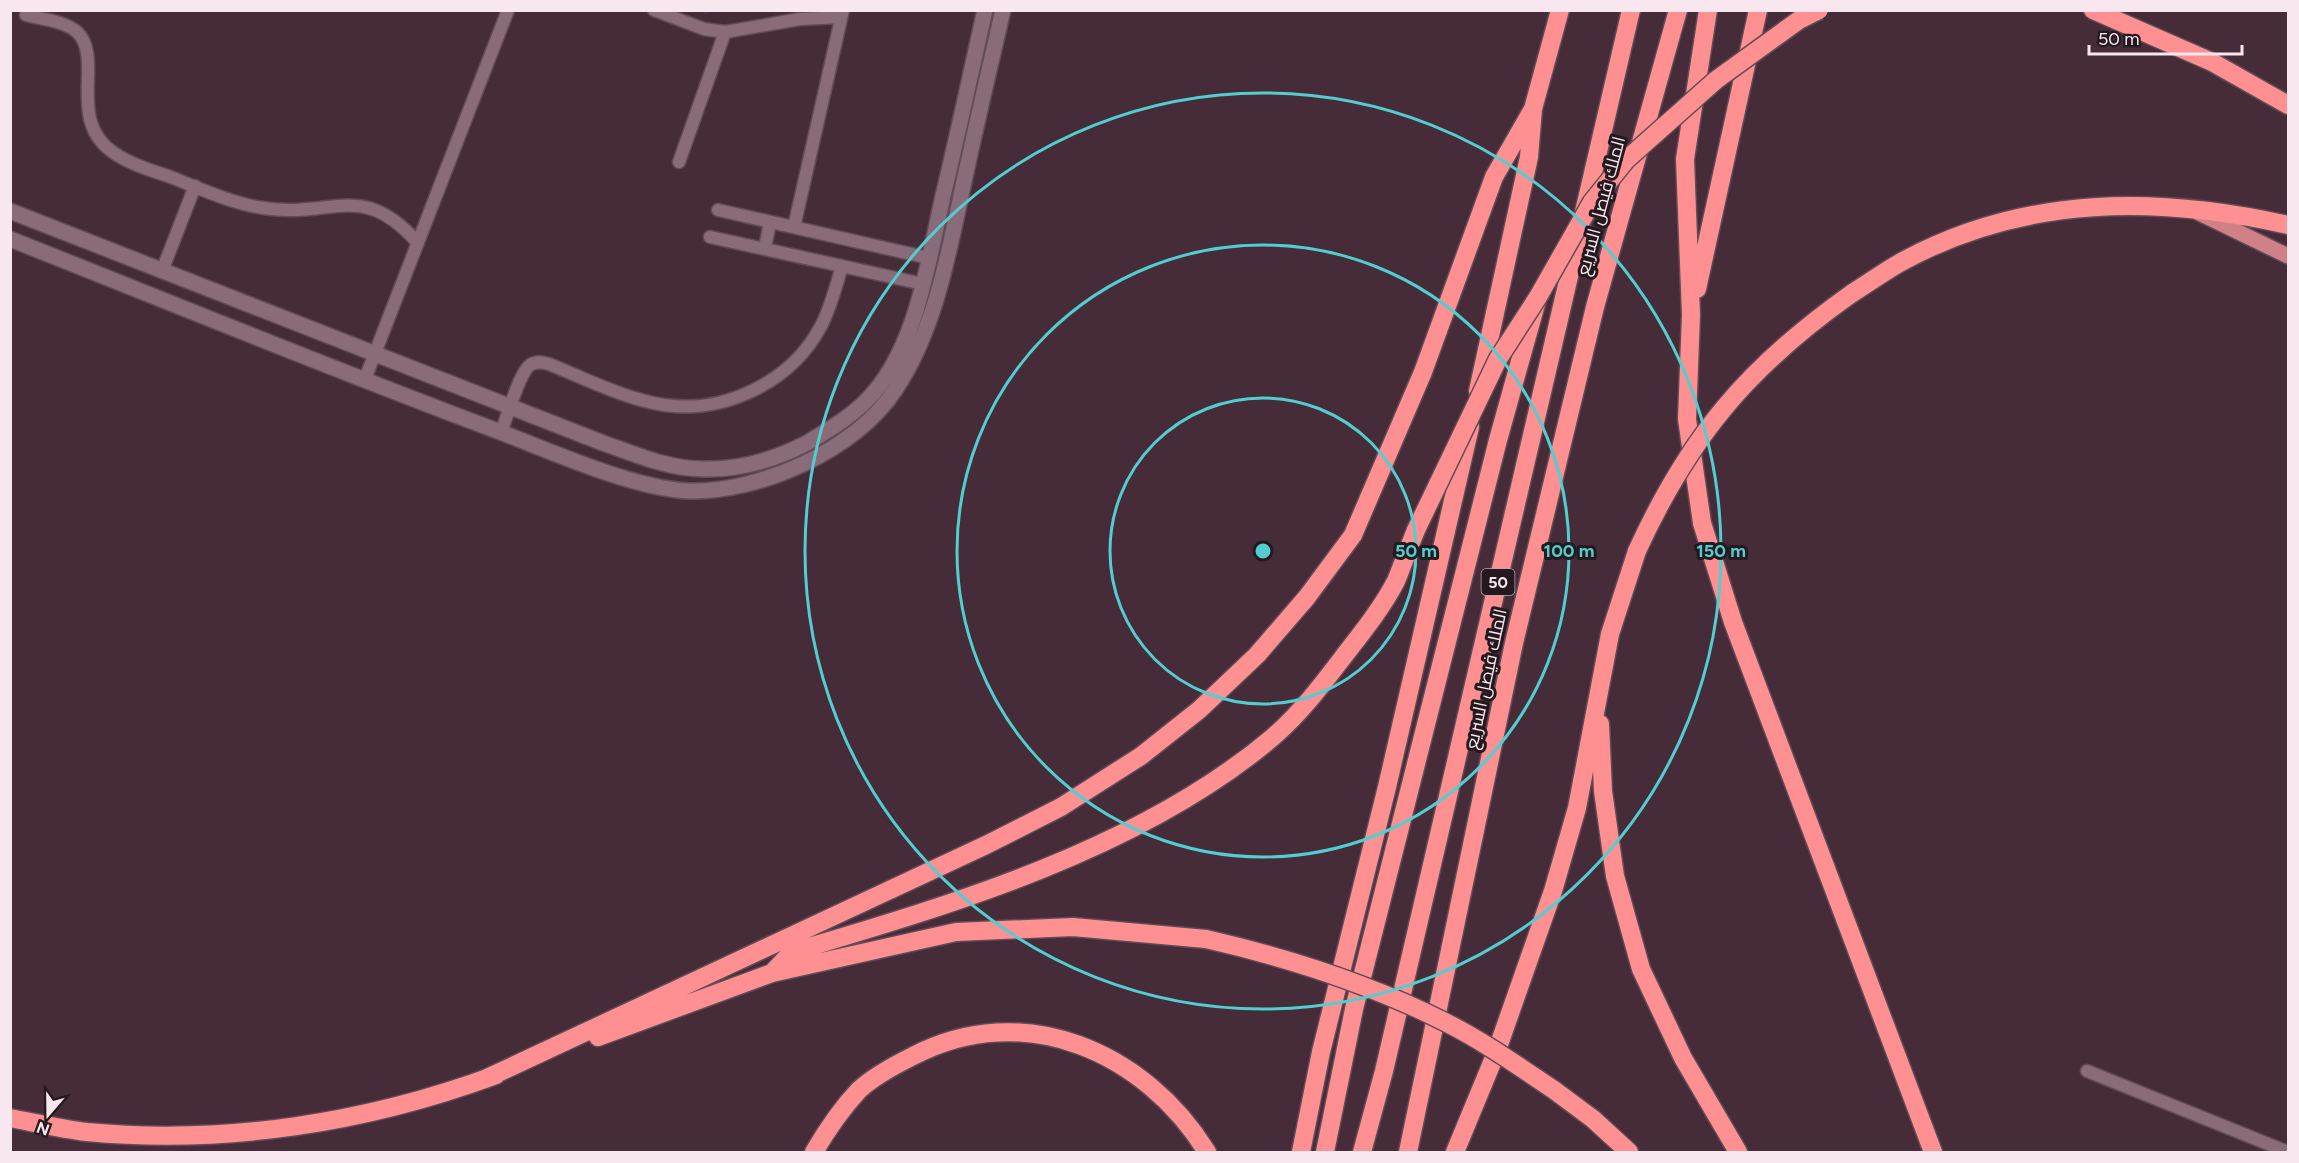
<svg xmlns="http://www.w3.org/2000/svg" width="2299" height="1163" viewBox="0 0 2299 1163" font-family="Figtree,Cairo,sans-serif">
<rect width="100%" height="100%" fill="#462c38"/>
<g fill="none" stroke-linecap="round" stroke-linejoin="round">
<defs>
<path id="lane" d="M654 10 704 29 725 32 800 19 841 17
M26 15C41 19 65 21 77 32 105 59 65 120 114 153 130 164 150 170 168 176 199 188 230 203 263 208 334 219 361 179 418 243
M679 162 725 32
M718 210 929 258
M794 227 843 10
M710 237 923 284
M765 248 770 222
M162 271 195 186
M365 379 508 10
M501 432C507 418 519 373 530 365 536 361 542 362 549 364 586 379 625 399 664 405 726 414 792 381 821 326 831 307 836 286 842 266
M2087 1071 2288 1152"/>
<path id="secondary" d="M10 211 603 443C635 454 668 469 703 469 740 470 774 460 807 443 827 431 849 418 866 401 916 352 928 262 943 196 958 134 971 72 985 10
M10 239C169 302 327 367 487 427 544 448 629 488 688 491 759 493 856 450 895 390 937 327 949 249 965 177 977 121 990 66 1003 10"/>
<path id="primary" d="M2197 212 2288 256"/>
<path id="highway" d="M1708 10 1685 159 1691 315 1687 419 1702 523 1733 622 1933 1152
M2093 10 2212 62 2288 105
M1697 289 1758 10
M1851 294C1869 283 1886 270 1905 260 2027 195 2158 196 2288 225
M1478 391 1529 157 1533 109 1560 10
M1600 724 1603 791 1615 876 1641 969 1683 1058 1738 1152
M772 973 792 952C955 904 1142 848 1273 737 1302 712 1324 682 1347 652 1365 629 1383 606 1396 581 1403 564 1409 547 1416 530
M598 1037 772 973 956 932 1073 927 1206 939
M485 1079 986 845 1061 807 1141 756 1199 710 1257 655 1307 597 1353 535 1423 372 1494 177 1533 109
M1554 1090 1593 1119 1629 1152
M10 1118C36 1123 62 1129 87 1132 225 1145 366 1123 496 1075
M814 1152C827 1130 841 1109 859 1090 874 1076 895 1065 913 1056 1024 998 1145 1052 1207 1152
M1301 1152 1321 1052 1387 787 1470 427
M1325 1152 1354 1009 1498 440 1536 304
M1362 1152 1384 1071 1631 10
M1408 1152 1514 643 1595 307 1678 10
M1455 1152 1496 1053 1553 891 1577 808 1610 634 1637 551"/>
</defs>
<use href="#lane" stroke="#604b56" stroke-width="15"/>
<use href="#secondary" stroke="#604b56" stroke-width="18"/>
<use href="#primary" stroke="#604b56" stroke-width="18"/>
<use href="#highway" stroke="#604b56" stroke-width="21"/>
<use href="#lane" stroke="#896b79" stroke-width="12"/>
<use href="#secondary" stroke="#896b79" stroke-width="15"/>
<use href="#primary" stroke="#cf8187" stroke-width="15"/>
<use href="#highway" stroke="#fe9091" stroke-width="18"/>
<defs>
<path id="highway-bridge" d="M1416 530 1498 359 1538 297 1592 202 1626 160 1716 80 1799 20 1819 10
M1637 551C1689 437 1748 367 1851 294
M1206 939C1289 958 1368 983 1445 1022 1483 1041 1518 1066 1554 1090"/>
</defs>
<use href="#highway-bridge" stroke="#604b56" stroke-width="21" stroke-linecap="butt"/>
<use href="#highway-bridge" stroke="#fe9091" stroke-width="18"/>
</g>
<path fill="#47324d" d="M704 10H714L704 15Z"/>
<g fill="none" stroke="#52cdd0" stroke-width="3">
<circle cx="1263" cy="551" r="153"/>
<circle cx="1263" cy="551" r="306"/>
<circle cx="1263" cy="551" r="458"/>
</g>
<g text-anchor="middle" stroke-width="6" stroke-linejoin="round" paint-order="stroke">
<rect fill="#24191e" stroke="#b8a9b0" stroke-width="1.5" x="1481.5" y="569" width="33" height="26" rx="4.5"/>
<g font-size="16" font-weight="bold" fill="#f8e7ef">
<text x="1498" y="588">50</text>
</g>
<g font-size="18" fill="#f8e7ef" stroke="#24191e">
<text transform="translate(1601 206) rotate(-75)" y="6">الملك فيصل السريع</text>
<text transform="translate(1486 679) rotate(-78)" y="6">الملك فيصل السريع</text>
</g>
</g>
<circle cx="1263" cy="551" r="9" fill="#52cdd0" stroke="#24191e" stroke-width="3"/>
<g font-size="18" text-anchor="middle" font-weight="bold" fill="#52cdd0" stroke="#24191e" stroke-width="6" stroke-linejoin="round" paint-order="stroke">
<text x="1416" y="557">50 m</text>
<text x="1569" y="557">100 m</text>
<text x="1721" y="557">150 m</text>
</g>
<rect width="2299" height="1163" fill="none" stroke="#f8e7ef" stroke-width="24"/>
<g transform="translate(48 1115) rotate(200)" stroke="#24191e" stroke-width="4.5" paint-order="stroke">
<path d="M0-4.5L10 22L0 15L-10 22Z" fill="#f8e7ef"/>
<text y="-9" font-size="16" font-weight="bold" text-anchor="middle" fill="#f8e7ef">N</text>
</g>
<path d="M2089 45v9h153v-9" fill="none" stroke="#f8e7ef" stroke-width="3"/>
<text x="2098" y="45" font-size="18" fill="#f8e7ef" stroke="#24191e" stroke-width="4.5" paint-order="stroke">50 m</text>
</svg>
